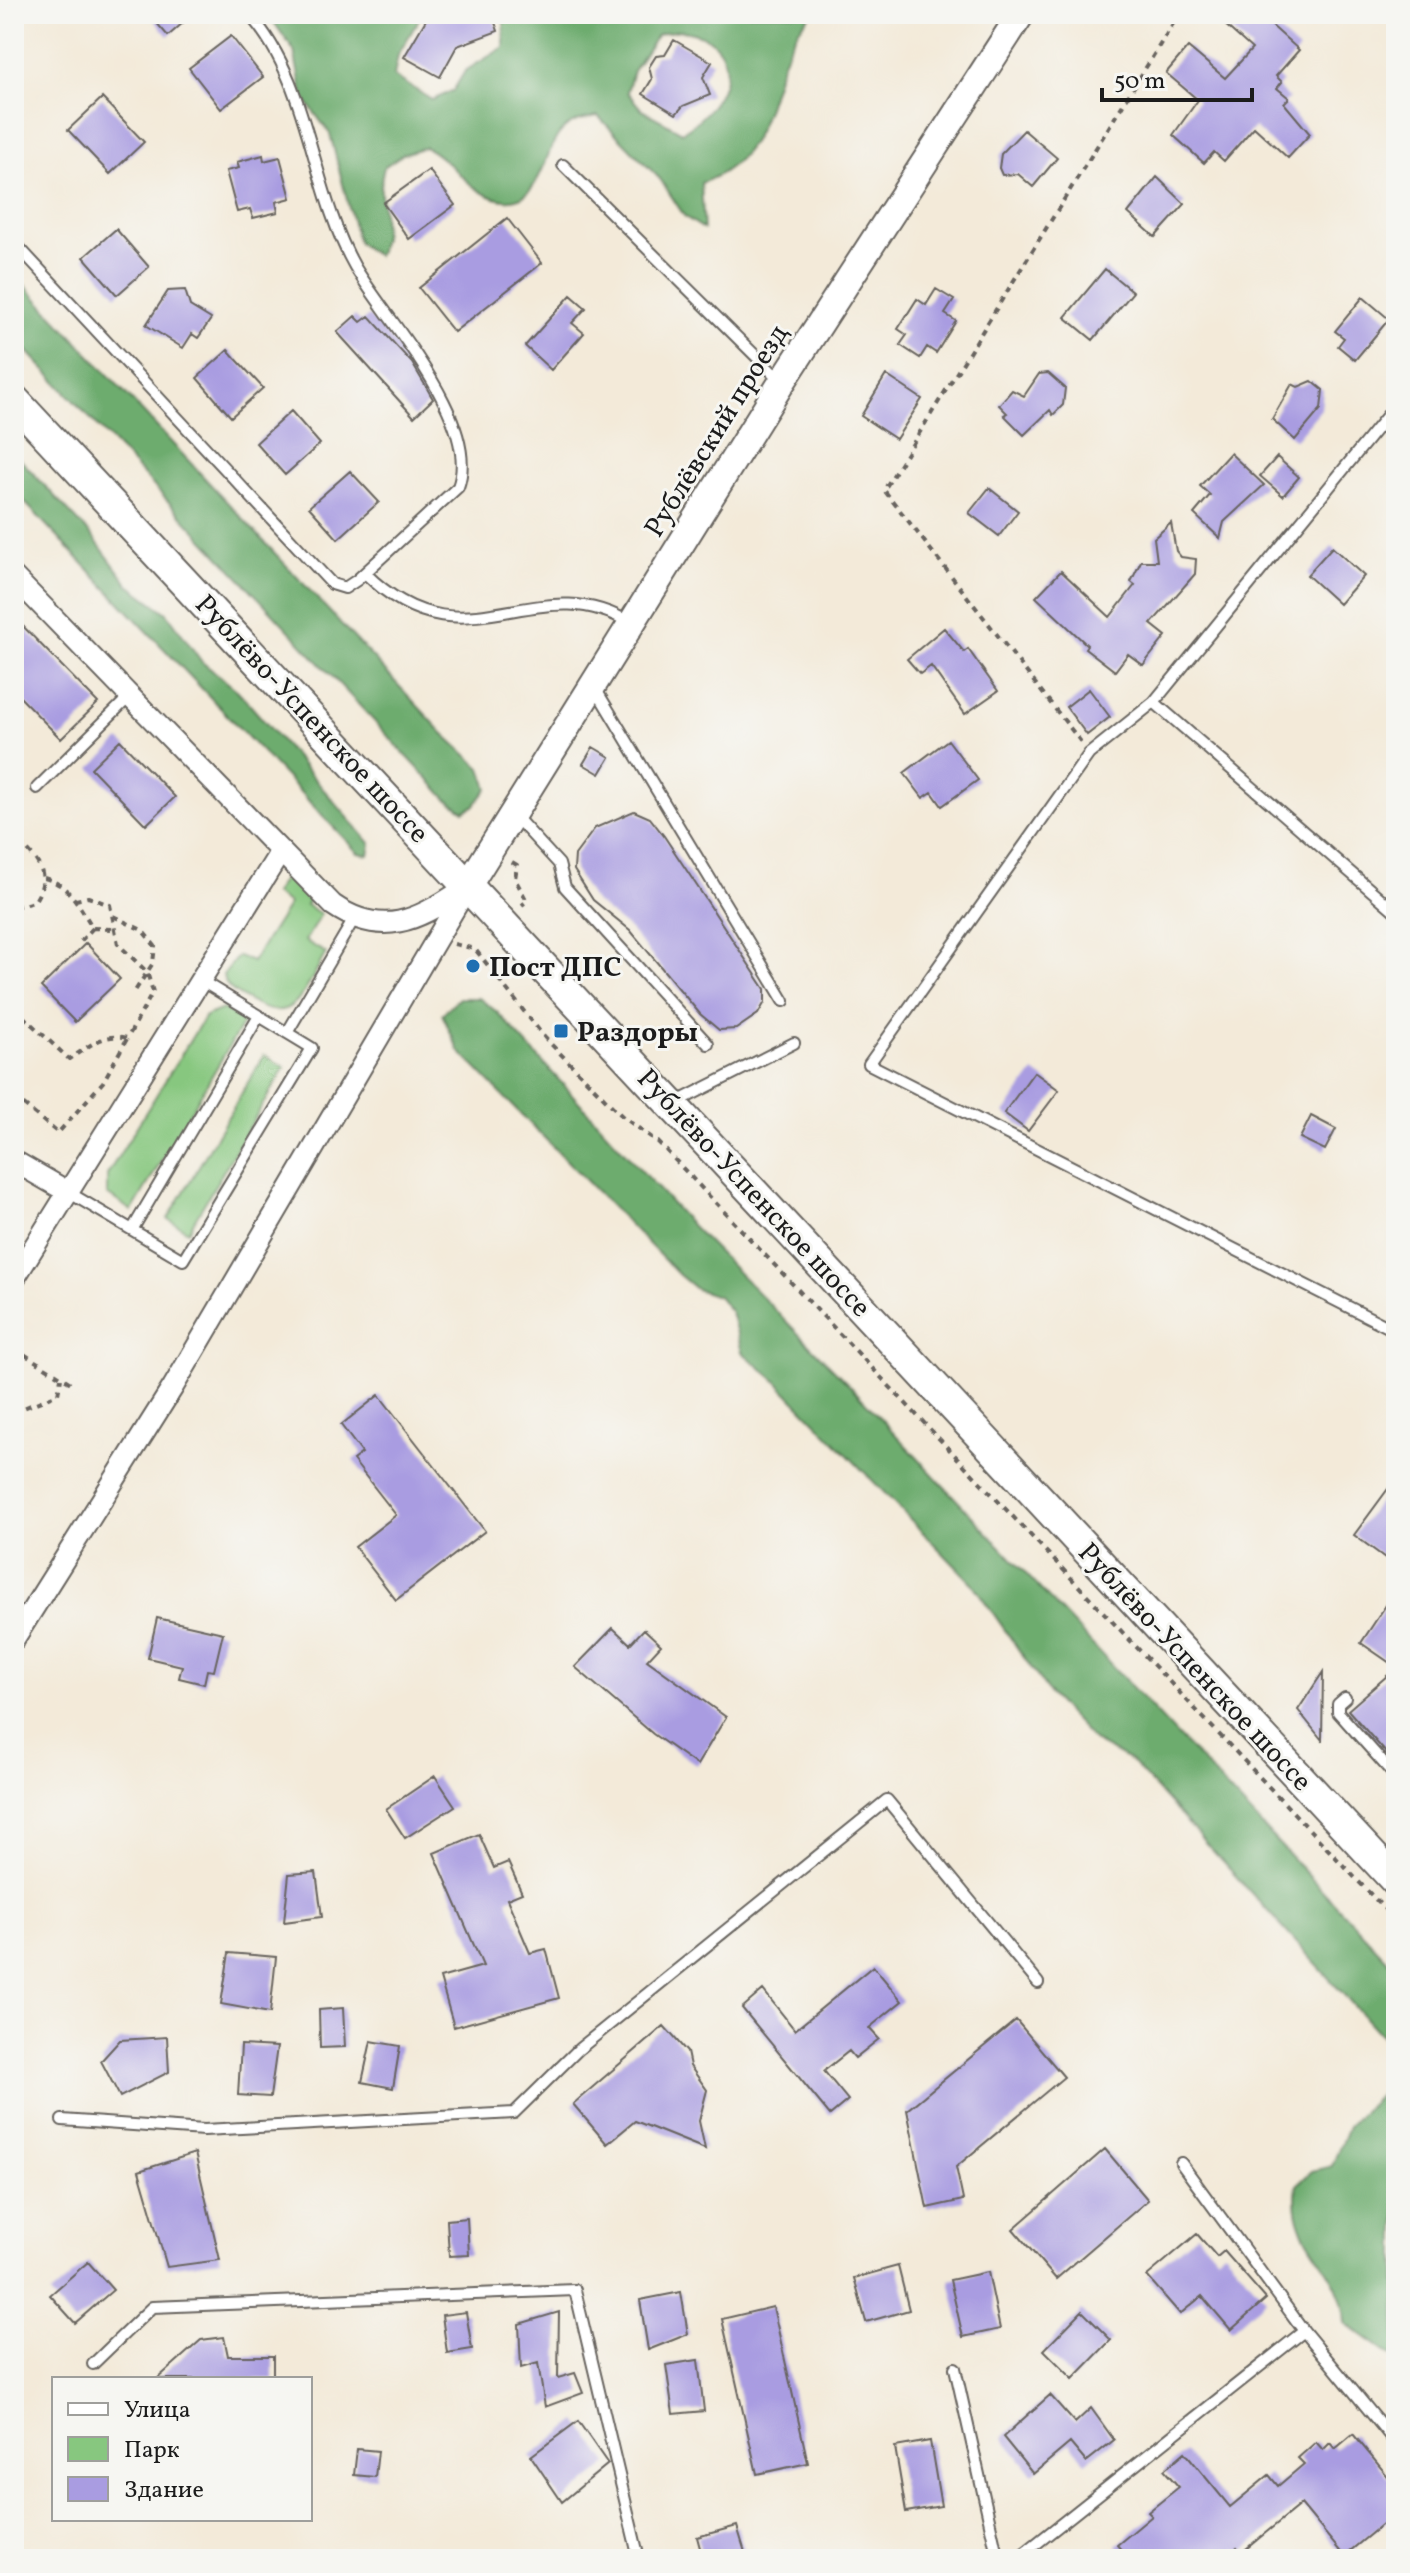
<svg xmlns="http://www.w3.org/2000/svg" width="1410" height="2573" viewBox="0 0 1410 2573" font-family="Vollkorn,serif">
<rect width="100%" height="100%" fill="#f6f6f2"/>
<filter id="ink" filterUnits="userSpaceOnUse"><feTurbulence type="fractalNoise" baseFrequency=".0125" numOctaves="2"/><feDisplacementMap in="SourceGraphic" scale="16" xChannelSelector="R" yChannelSelector="G"/><feConvolveMatrix kernelMatrix="1 2 1 2 8 2 1 2 1" color-interpolation-filters="sRGB"/></filter>
<filter id="wash" filterUnits="userSpaceOnUse"><feTurbulence type="fractalNoise" baseFrequency=".006" numOctaves="4" result="noise"/><feDisplacementMap in="SourceGraphic" scale="32" xChannelSelector="R" yChannelSelector="G"/><feGaussianBlur stdDeviation="1.8" result="paint"/><feColorMatrix in="noise" values="0 0 0 0 0 0 0 0 0 0 0 0 0 0 0 0 0 1.4 0 .05"/><feComposite in="paint" operator="in"/></filter>
<g filter="url(#wash)">
<rect width="100%" height="100%" fill="#f3ead9"/>
<path fill="#87c77f" stroke="#52724e" stroke-width="2" d="M288 871 313 894 306 905 321 914 305 941 326 953C306 987 295 1030 249 1001 238 994 225 989 223 975L238 956 252 962 289 904 274 894Z
M223 1009 244 1021 132 1211 107 1194V1175L205 1016Z
M264 1055 285 1067 188 1231 168 1219Z"/>
<path fill="#6dac6e" stroke="#446445" stroke-width="2" fill-rule="evenodd" d="M268 14H422L398 55 394 76 432 100 453 91 465 71 504 47V24L500 14H812C761 64 783 154 701 183L704 229 685 217 660 179 598 116C582 119 570 121 559 134 542 156 540 212 495 198 468 190 451 160 425 147L403 154 384 167C374 203 393 222 377 256L358 243 330 134 303 97 294 51ZM680 30C689 33 703 34 710 40 746 70 712 115 682 132L642 110 627 92 633 71 658 34Z
M14 274 443 733 481 768 488 788 474 806 464 811 446 798 14 337Z
M14 453 93 537 129 585 167 613 202 662 238 691 371 844 369 855 358 853 14 491Z
M459 998H479L497 1012 692 1226 853 1389 1396 1969V2052L1131 1761 1095 1742 1051 1696 972 1583 773 1378 742 1352 731 1312 718 1296 696 1289 679 1275 459 1051 442 1014Z
M1396 2079V2359L1345 2323C1343 2262 1288 2248 1297 2185L1312 2171 1332 2166 1348 2126Z"/>
<g id="blocks">
<path fill="#a99ce1" d="M149 14H193L168 36Z
M436 14H492L498 31 457 46 440 77 404 57 427 18Z
M1213 14H1259L1299 50 1276 76 1282 82 1277 88 1289 98 1284 103 1310 134 1288 158 1254 127 1224 161 1214 152 1204 163 1173 135 1198 100 1166 73 1188 47 1225 78 1252 49Z
M231 36 263 77 221 109 189 68Z
M674 40 712 62 703 77 710 95 683 106 676 114 643 94 652 79 649 67 656 56 665 55Z
M102 98 144 142 110 174 68 130Z
M1024 130 1057 158 1033 187 1018 174 1002 175 999 168 1001 154Z
M263 155 264 161 280 157 291 198 276 202 278 212 253 218 250 209 237 212 226 171 239 168 237 162Z
M429 170 455 205 409 239 383 203Z
M1157 177 1185 204 1155 237 1128 213Z
M507 218 542 263 454 332 419 288Z
M116 229 149 267 117 295 84 257Z
M1105 269 1133 292 1093 340 1065 317Z
M936 289 954 300 945 314 956 321 936 353 927 347 920 358 900 345 907 335 898 329 917 299 926 305Z
M185 290 190 306 211 319 198 338 192 334 183 348 146 325 168 291Z
M571 295 586 308 572 323 584 333 551 370 525 346Z
M1363 297 1389 319 1355 360 1338 346 1344 338 1335 331Z
M355 316 361 322 369 316 412 363 425 385 433 399 414 417 337 332Z
M228 350 263 388 231 417 197 378Z
M1048 373 1065 388 1063 405 1053 415 1050 410 1024 435 1004 415 1007 413 999 405 1012 390 1024 396 1039 374Z
M886 375 922 399 896 439 861 416Z
M1312 381 1323 390 1321 409 1295 440 1272 419 1292 384 1298 387Z
M291 411 320 444 285 475 256 443Z
M1230 453 1264 485 1224 522 1220 538 1194 514 1210 495 1200 486Z
M1277 457 1299 477 1283 496 1260 476Z
M350 471 379 502 338 539 309 507Z
M989 488 1018 511 999 536 969 513Z
M1171 523 1176 551 1181 557 1196 559 1195 574 1151 624 1166 636 1143 665 1128 654 1115 671 1085 648 1087 645 1036 597 1061 571 1110 617 1135 585 1131 582 1141 561H1157L1154 538Z
M1332 547 1364 576 1339 604 1307 575Z
M14 617 98 703 61 739 14 691Z
M944 628 964 652 968 649 998 691 965 714 931 666 920 674 907 659Z
M1089 689 1110 717 1087 735 1066 707Z
M120 740 175 797 146 825 91 768Z
M948 740 978 780 942 806 932 792 923 798 904 773Z
M593 747 610 757 600 774 583 764Z
M634 811 650 818 664 836 765 989V1002L758 1014 736 1029 719 1030 700 1014 630 930 593 900 574 870 575 855 595 828Z
M86 943 120 979 75 1022 41 987Z
M1034 1072 1059 1090 1028 1131 1004 1113Z
M1311 1116 1336 1129 1325 1150 1300 1138Z
M379 1395 485 1531 396 1600 355 1547 396 1515 353 1460 362 1453 341 1425Z
M1396 1478V1566L1354 1535Z
M1396 1590V1667L1361 1643Z
M157 1618 223 1633 214 1671 207 1670 204 1684 179 1678 182 1666 148 1658Z
M613 1628 630 1644 644 1629 661 1645 647 1660 726 1717 697 1765 653 1734 575 1667Z
M1396 1668V1764L1348 1710Z
M1323 1672 1322 1740 1298 1710Z
M435 1776 455 1806 405 1838 386 1809Z
M479 1834 494 1868 508 1862 522 1893 507 1899 530 1953 546 1949 559 1998 454 2027 440 1978 483 1966 434 1853Z
M316 1872 322 1917 284 1922 289 1874Z
M229 1953 276 1957 270 2013 221 2004Z
M873 1966 902 2001 869 2028 879 2039 855 2058 849 2051 824 2071 848 2100 830 2115 742 2008 763 1990 795 2030Z
M343 2008 345 2047 320 2048 319 2010Z
M1016 2020 1064 2077 956 2167 963 2200 927 2208 907 2110Z
M664 2026 687 2052 690 2066 707 2090 699 2121 705 2149 635 2121 607 2144 573 2104Z
M167 2037 169 2072 120 2097 101 2061 120 2040Z
M371 2041 400 2046 393 2088 362 2082Z
M241 2045 277 2047 270 2097 238 2095Z
M1105 2149 1148 2200 1056 2279 1013 2229Z
M195 2153 220 2260 167 2267 139 2171Z
M467 2218 469 2255 449 2256 447 2220Z
M1197 2234 1217 2257 1224 2251 1266 2299 1231 2330 1202 2296 1180 2314 1147 2276Z
M88 2262 113 2290 75 2323 50 2295Z
M898 2266 909 2310 866 2322 854 2278Z
M988 2272 1000 2329 963 2337 950 2280Z
M681 2292 688 2334 648 2350 640 2300Z
M773 2307 808 2463 757 2474 722 2319Z
M1082 2311 1111 2340 1073 2379 1044 2350Z
M466 2312 472 2349 447 2353 442 2315Z
M559 2312 558 2378 575 2373 583 2393 545 2407 538 2363 521 2368 519 2324Z
M224 2337 228 2356H273V2379H157L201 2340Z
M698 2360 704 2411 673 2414 666 2365Z
M1050 2395 1075 2423 1091 2408 1114 2440 1086 2462 1070 2443 1033 2474 1003 2437Z
M578 2421 608 2464 562 2502 531 2456Z
M1353 2434 1396 2486V2513L1344 2556 1301 2504 1241 2553 1237 2548 1223 2559H1129L1117 2545 1152 2516 1148 2512 1179 2487 1164 2470 1185 2452 1230 2507 1269 2475 1278 2486 1304 2464 1298 2458 1316 2442 1323 2450 1330 2443 1335 2449Z
M930 2441 941 2506 906 2512 895 2447Z
M357 2449 378 2451 375 2477 354 2475Z
M737 2526 747 2559H703L697 2537Z"/>
</g>
</g>
<g filter="url(#ink)">
<use href="#blocks" fill-opacity="0" stroke="#67645e" stroke-width="2"/>
<g fill="none" stroke-linecap="round" stroke-linejoin="round">
<defs>
<path id="service" d="M563 165 781 381
M14 242 332 584 345 588 357 580 458 487C482 422 387 321 355 267 310 188 311 83 249 14
M1396 405 1154 702 1089 754 869 1064 1396 1331
M365 573C463 671 535 565 630 623
M595 688 784 1001
M1154 702 1396 912
M37 788 130 696
M515 816 559 864 565 887 708 1044
M287 1033 354 919
M675 1103 794 1043
M68 1192 183 1260 312 1048 200 980
M132 1230 259 1016
M1345 1698 1338 1704V1712L1396 1777
M62 2120 204 2130 514 2113 579 2049 887 1800 1038 1983
M1181 2163 1304 2331 1396 2443
M93 2364 152 2307 575 2290 639 2559
M955 2368 998 2559
M1017 2559 1304 2331"/>
<path id="minor" d="M14 577 333 905C381 938 418 921 462 890
M14 1161 68 1192
M14 1279 281 851
M14 1639 173 1387 469 884"/>
<path id="tertiary" d="M469 884 782 382 1021 14"/>
<path id="secondary" d="M14 400 1396 1881"/>
</defs>
<use href="#service" stroke="#67645e" stroke-width="14"/>
<use href="#minor" stroke="#67645e" stroke-width="24"/>
<use href="#tertiary" stroke="#67645e" stroke-width="30"/>
<use href="#secondary" stroke="#67645e" stroke-width="34"/>
<path stroke="#67645e" stroke-width="4" stroke-dasharray="6 6" stroke-linecap="butt" d="M1081 742 884 490 1179 14
M14 836 19 841 14 846
M512 862 517 865 515 879 527 901 522 905
M44 878C70 885 79 906 93 928L77 945
M14 907 34 902C52 875 39 862 19 841
M113 916 142 930 155 946 153 963 135 991
M93 928 112 929
M454 944 475 949 545 1038 623 1117 658 1142 1396 1921
M14 1008 69 1059C89 1047 103 1032 127 1038
M14 1097 58 1133 103 1082 153 992 147 972 118 944 110 905 88 897 76 900
M14 1348 74 1385
M14 1412 58 1394 61 1378"/>
<use href="#service" stroke="#fff" stroke-width="10"/>
<use href="#minor" stroke="#fff" stroke-width="20"/>
<use href="#tertiary" stroke="#fff" stroke-width="26"/>
<use href="#secondary" stroke="#fff" stroke-width="30"/>
</g>
</g>
<g fill="#1f6fb2" stroke="#f6f6f2" stroke-width="3">
<circle cx="473" cy="966" r="8"/>
<rect x="553" y="1023" width="16" height="16" rx="4"/>
</g>
<g text-anchor="middle" stroke-width="6" stroke-linejoin="round" paint-order="stroke">
<g font-size="28" fill="#1c1c1c" stroke="#f6f6f2">
<text transform="translate(715 430) rotate(-58)" y="10">Рублёвский проезд</text>
<text transform="translate(313 718) rotate(47)" y="10">Рублёво-Успенское шоссе</text>
<text transform="translate(755 1192) rotate(47)" y="10">Рублёво-Успенское шоссе</text>
<text transform="translate(1196 1666) rotate(47)" y="10">Рублёво-Успенское шоссе</text>
</g>
<g font-size="28" font-weight="bold" fill="#1c1c1c" stroke="#f6f6f2" text-anchor="start">
<text x="489" y="976">Пост ДПС</text>
<text x="577" y="1041">Раздоры</text>
</g>
</g>
<rect width="1410" height="2573" fill="none" stroke="#f6f6f2" stroke-width="48"/>
<rect x="52" y="2377" width="260" height="144" fill="#f6f6f2" stroke="#9f9f9c" stroke-width="2"/>
<rect x="68" y="2403" width="40" height="12" fill="#ffffff" stroke="#9f9f9c" stroke-width="2"/>
<text x="124" y="2417" font-size="24" fill="#1c1c1c">Улица</text>
<rect x="68" y="2437" width="40" height="24" fill="#87c77f" stroke="#9f9f9c" stroke-width="2"/>
<text x="124" y="2457" font-size="24" fill="#1c1c1c">Парк</text>
<rect x="68" y="2477" width="40" height="24" fill="#a99ce1" stroke="#9f9f9c" stroke-width="2"/>
<text x="124" y="2497" font-size="24" fill="#1c1c1c">Здание</text>
<path d="M1102 88v12h150v-12" fill="none" stroke="#1c1c1c" stroke-width="4"/>
<text x="1114" y="88" font-size="24" fill="#1c1c1c" stroke="#f6f6f2" stroke-width="6" paint-order="stroke">50 m</text>
</svg>
